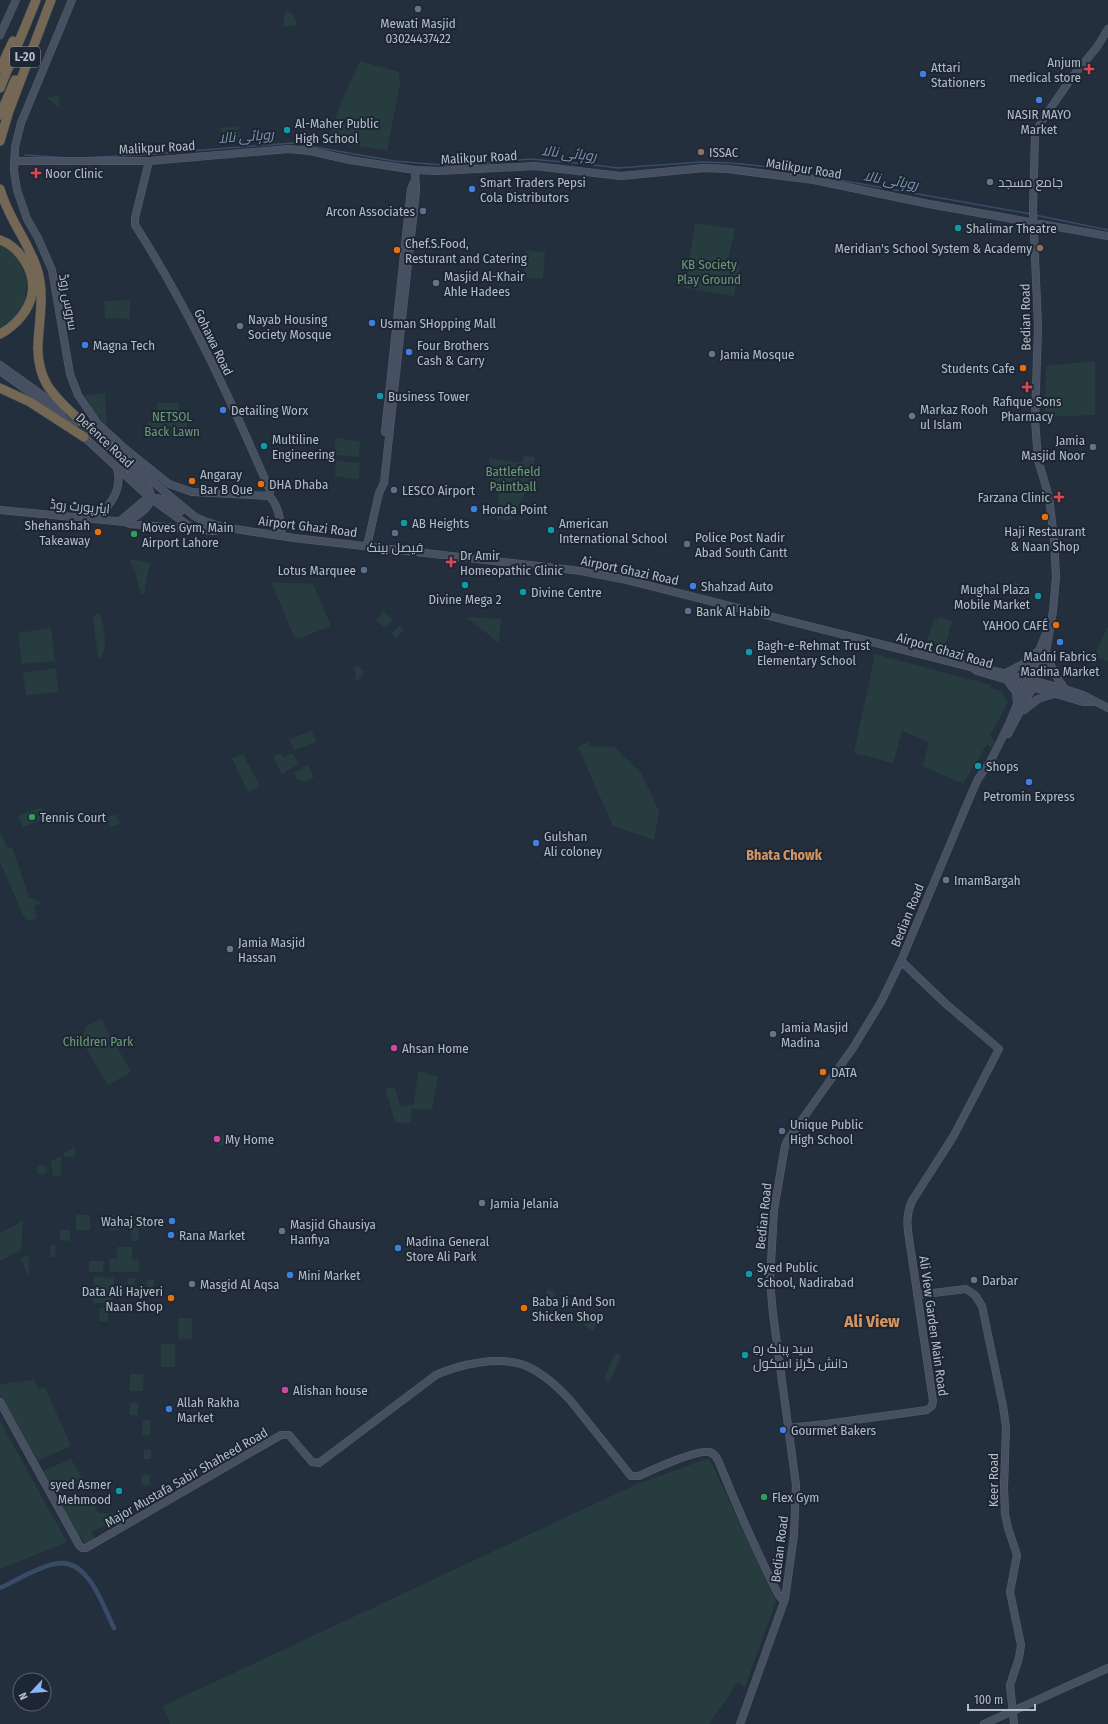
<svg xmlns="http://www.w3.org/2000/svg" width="1108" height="1724" viewBox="0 0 1108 1724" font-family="'Fira Sans Condensed',Cairo,sans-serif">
<rect width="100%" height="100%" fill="#242f3e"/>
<path fill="#263c3f" d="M285 11 292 13 296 20V25L285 27 283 25Z
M360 61 399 72 400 85 387 151 328 140 341 103Z
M59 95V108L47 98Z
M238 126 241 141 225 143 221 128Z
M695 223 735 229 727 264 740 266 734 296 685 288Z
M0 245 6 247 18 258 27 281 24 306 12 320 0 328Z
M526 250 545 252 543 279 523 277Z
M130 300V319L105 318 104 301Z
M1095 361V415L1045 417 1046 366Z
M105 393 107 426 93 410 85 395Z
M157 403H179V411L187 412V438H148V422H157Z
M335 438 360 441 359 457 335 455Z
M524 456 535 457 531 482 511 520 497 519 499 489 488 471 490 458 522 463Z
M336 461 360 463 359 480 335 476Z
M129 559 150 563 144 594H141L135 572Z
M271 582 313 584 331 626 298 639 293 634Z
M1006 582 1020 584 1019 596 1007 594 1008 587 1005 586Z
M383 611 393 620 385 628 376 620Z
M98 614H100C104 625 109 650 100 658L98 657 93 618 94 616Z
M466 617 501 619 499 643Z
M939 617 952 621 944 650 926 645 934 619 938 620Z
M399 625 404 630 396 638 392 634Z
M51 628 55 661 22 664 18 633Z
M1107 628H1108V661L1094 656Z
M875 654 991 685V688L1002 691 1008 702 990 736 995 741 991 748 987 744 963 784 923 766 929 742 902 731 893 763 854 753Z
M357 665 365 672 357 681 355 679 357 676 355 675 356 673 353 670Z
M56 668 58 692 26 695 23 673Z
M312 731 316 742 294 750 289 739Z
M588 742 591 746 614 747 641 773 659 811 654 840 613 826 578 747Z
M281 753 283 758 293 753 299 764 282 774 273 757Z
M243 754 260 786 248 792 232 758Z
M308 765 314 777 306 782 297 779 294 773Z
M41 807 46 818 23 827 18 816Z
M116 814 120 824 110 827 106 818Z
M2 834 7 848 12 847 29 897 41 903 34 906 37 918 29 921 23 915 0 862V835Z
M101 1019 131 1072 108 1085 79 1036 85 1032V1027Z
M418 1071 438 1077 432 1110 411 1109V1123L395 1122 385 1089 395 1087 400 1107 414 1104Z
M230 1134 231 1144 219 1146 218 1136Z
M75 1147V1156L64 1157V1153Z
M59 1157 61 1158V1175L59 1176H53L51 1161Z
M37 1170a5 5 0 1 1 10 0a5 5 0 1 1-10 0Z
M76 1215H90V1230H76Z
M110 1215H117L118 1230H110Z
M131 1216H147L146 1229 139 1228 138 1241H131Z
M23 1221 21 1250 0 1261V1233Z
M60 1230H70V1241L60 1240Z
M51 1245H56L55 1257H50Z
M117 1247H132V1259L139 1260V1272H110L109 1259H117Z
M27 1255 29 1257V1277L20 1259Z
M89 1261H104L103 1272H89Z
M94 1277 114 1278 113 1303H93Z
M128 1278H135L134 1291H127Z
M147 1279 154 1280V1291H146Z
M548 1288 556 1293 553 1300 545 1296Z
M100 1308H108V1321H99Z
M589 1317 598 1323 593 1331 584 1325Z
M178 1318H192V1338L179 1340Z
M161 1344H175V1367H161Z
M615 1353 621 1356 610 1381 604 1379Z
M130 1374H144L143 1391H130Z
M34 1380 38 1388 45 1387 71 1446 38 1461 0 1394V1384Z
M130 1403H138V1415H130Z
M143 1420H151L150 1435H142Z
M0 1421 67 1542 0 1569Z
M144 1449 151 1450V1459H144Z
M709 1458 776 1601 745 1687 738 1682 709 1724H170L163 1706 637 1484Z
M71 1459 83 1480 56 1494 43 1471Z
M142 1475H150V1485H142Z
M68 1495 70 1498 74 1495 76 1499 81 1497 83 1501 91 1498 98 1513H114L117 1520 91 1532 95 1540 85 1545 81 1537 84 1535 78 1538 58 1500Z"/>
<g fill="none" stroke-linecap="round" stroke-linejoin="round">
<path stroke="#394c67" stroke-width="1.5" d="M25 155 69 158
M81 158 153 154 292 143 394 161 454 166 530 159 586 164 618 168 702 162 731 163 761 166 1031 214
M1035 215 1108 230"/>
<path stroke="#394c67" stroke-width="4.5" d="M0 1588C15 1581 38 1567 54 1564 88 1556 102 1604 114 1628"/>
<defs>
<path id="secondary" d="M72 0 21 123 15 147 14 171 17 190 27 219 38 238 52 270 70 374 78 395 98 424 123 447 169 484 192 492 269 496
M0 35 16 0
M14 161H149L289 149 310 151 350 160 415 170 439 171 535 166 621 176 704 168 728 169 814 180 929 204 1108 236
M149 161 135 218V225C189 309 231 400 270 491L269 496C279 505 281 523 282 536
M0 365 63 410
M0 371 48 405 74 427
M385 432 411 189 414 182
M81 434 150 498 192 528
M117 452 194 516C203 522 214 523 223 528
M0 510 125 522C140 515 160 503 146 485 137 474 131 475 126 460
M96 519C110 505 123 490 117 469
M121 520 145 500C163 494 167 503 181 511
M125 522 130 524 215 531 223 528 235 529 294 538 581 571 627 580 971 667 977 671 1083 702H1092
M367 546 379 493 384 483 416 191 415 170
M1046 651 1054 673 1065 689
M971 667H979L1065 689 1083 695 1108 708
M1006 673 1023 664 1037 652
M1007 680 1016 692 1017 704
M1024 710 1038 699 1054 694
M1008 734 1033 687 1046 651 1053 611 1056 577 1054 539 1049 497 1038 460 1035 420 1038 327 1033 210 1035 134 1043 119 1073 76 1097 47 1108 29
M917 1295 966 1289 975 1295 982 1306 1003 1406 1006 1427 1004 1487 1005 1514 1008 1528 1017 1555 1010 1592 1021 1645 1019 1658 1010 1685 1014 1724
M0 1402 79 1545 82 1548H86L281 1435H289L312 1462 319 1463 436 1375C460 1364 499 1356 524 1365 542 1372 557 1386 570 1400L631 1476H639C652 1470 696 1450 709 1452 713 1453 716 1456 718 1460 736 1505 756 1550 778 1594L781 1598 785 1599
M789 1428 826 1424 927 1410 932 1406 933 1401 909 1238C907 1225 906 1214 912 1201L953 1137 999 1049 946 1004 901 961
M740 1724 785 1599 794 1535 796 1485 773 1314 770 1281 774 1210 785 1146 787 1141 853 1048 881 1002 901 961 970 797 978 779 990 762 1009 724 1049 626
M984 1724 1108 1668"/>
<path id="highway" d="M0 69 13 41
M0 88 36 0
M0 115 15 80
M0 141 9 111 51 0
M0 189C8 218 28 241 37 269 45 293 39 320 38 345 37 361 42 381 53 393 69 414 100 436 120 455
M0 240C20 247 36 272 32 294 29 311 15 326 0 334
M0 388 30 402 84 437"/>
</defs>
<use href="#secondary" stroke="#565f6c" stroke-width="8"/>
<use href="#highway" stroke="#434c59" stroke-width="10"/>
<use href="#secondary" stroke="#465061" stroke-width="7"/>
<use href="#highway" stroke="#746855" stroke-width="9"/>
</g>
<g fill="#6b7280" stroke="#1d2633" stroke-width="1.5">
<circle cx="418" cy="9" r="4"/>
<circle cx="990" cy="182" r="4"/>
<circle cx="436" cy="283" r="4"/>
<circle cx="240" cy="326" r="4"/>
<circle cx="712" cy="354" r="4"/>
<circle cx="912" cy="416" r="4"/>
<circle cx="1093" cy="447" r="4"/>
<circle cx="946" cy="880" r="4"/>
<circle cx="230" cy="949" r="4"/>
<circle cx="773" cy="1034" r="4"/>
<circle cx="482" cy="1203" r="4"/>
<circle cx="282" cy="1231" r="4"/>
<circle cx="974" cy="1280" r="4"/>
<circle cx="192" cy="1284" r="4"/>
</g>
<g fill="#e0444e" stroke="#1d2633" stroke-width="1.5">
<path d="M1087 63h4v4h4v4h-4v4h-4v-4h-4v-4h4z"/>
<path d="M34 167h4v4h4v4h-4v4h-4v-4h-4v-4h4z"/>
<path d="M1025 381h4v4h4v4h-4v4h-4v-4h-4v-4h4z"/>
<path d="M1057 491h4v4h4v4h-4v4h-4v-4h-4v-4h4z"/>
<path d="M449 556h4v4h4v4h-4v4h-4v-4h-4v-4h4z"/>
</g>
<g fill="#3f7fe0" stroke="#1d2633" stroke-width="1.5">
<circle cx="923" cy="74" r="4"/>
<circle cx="1039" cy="100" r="4"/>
<circle cx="472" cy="189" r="4"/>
<circle cx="372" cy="323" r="4"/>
<circle cx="85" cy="345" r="4"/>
<circle cx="409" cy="352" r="4"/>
<circle cx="223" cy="410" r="4"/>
<circle cx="474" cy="509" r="4"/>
<circle cx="693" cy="586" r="4"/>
<circle cx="1060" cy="642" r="4"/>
<circle cx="1029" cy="782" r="4"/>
<circle cx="536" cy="843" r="4"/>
<circle cx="172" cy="1221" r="4"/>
<circle cx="171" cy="1235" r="4"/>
<circle cx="398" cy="1248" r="4"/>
<circle cx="290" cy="1275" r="4"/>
<circle cx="169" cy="1409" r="4"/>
<circle cx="783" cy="1430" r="4"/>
</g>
<g fill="#0f9aa8" stroke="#1d2633" stroke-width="1.5">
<circle cx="287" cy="130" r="4"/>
<circle cx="958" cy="228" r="4"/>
<circle cx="380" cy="396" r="4"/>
<circle cx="264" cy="446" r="4"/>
<circle cx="404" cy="523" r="4"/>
<circle cx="551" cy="530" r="4"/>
<circle cx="465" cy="585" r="4"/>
<circle cx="523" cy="592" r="4"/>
<circle cx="1038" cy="596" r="4"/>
<circle cx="749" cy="652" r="4"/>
<circle cx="978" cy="766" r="4"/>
<circle cx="749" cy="1274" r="4"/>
<circle cx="745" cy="1355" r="4"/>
<circle cx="119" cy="1491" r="4"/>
</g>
<g fill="#8d6e63" stroke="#1d2633" stroke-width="1.5">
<circle cx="701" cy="152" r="4"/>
<circle cx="1040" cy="248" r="4"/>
</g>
<g fill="#5c6f8a" stroke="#1d2633" stroke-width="1.5">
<circle cx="423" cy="211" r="4"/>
<circle cx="394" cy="490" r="4"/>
<circle cx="395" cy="533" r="4"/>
<circle cx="687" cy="544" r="4"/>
<circle cx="364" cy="570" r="4"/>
<circle cx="688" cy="611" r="4"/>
<circle cx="782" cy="1131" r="4"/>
</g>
<g fill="#e8710a" stroke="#1d2633" stroke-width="1.5">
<circle cx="397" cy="250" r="4"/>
<circle cx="1023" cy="368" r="4"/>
<circle cx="192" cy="481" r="4"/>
<circle cx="261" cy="484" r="4"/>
<circle cx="1045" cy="517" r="4"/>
<circle cx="98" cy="532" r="4"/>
<circle cx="1056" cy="625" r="4"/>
<circle cx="823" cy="1072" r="4"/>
<circle cx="171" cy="1298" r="4"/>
<circle cx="524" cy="1308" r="4"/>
</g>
<g fill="#2e9e5b" stroke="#1d2633" stroke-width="1.5">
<circle cx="134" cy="534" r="4"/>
<circle cx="32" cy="817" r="4"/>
<circle cx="764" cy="1497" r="4"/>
</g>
<g fill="#d1479c" stroke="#1d2633" stroke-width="1.5">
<circle cx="394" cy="1048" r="4"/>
<circle cx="217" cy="1139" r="4"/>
<circle cx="285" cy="1390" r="4"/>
</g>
<g text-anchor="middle" stroke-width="4" stroke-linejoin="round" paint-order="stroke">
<rect fill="#1d2633" stroke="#878f9c" stroke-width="1" x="10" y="47" width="30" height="20" rx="3"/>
<g font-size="12" font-weight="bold" fill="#b4bcc9">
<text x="25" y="61">L-20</text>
</g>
<g font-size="13" fill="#b4bcc9" stroke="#1d2633" text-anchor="start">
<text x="418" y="28" text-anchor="middle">Mewati Masjid<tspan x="418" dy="15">03024437422</tspan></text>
<text x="1081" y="67" text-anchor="end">Anjum<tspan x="1081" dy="15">medical store</tspan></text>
<text x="931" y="72">Attari<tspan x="931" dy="15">Stationers</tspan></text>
<text x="1039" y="119" text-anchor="middle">NASIR MAYO<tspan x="1039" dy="15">Market</tspan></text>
<text x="295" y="128">Al-Maher Public<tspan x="295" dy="15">High School</tspan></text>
<text x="709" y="157">ISSAC</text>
<text x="45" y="178">Noor Clinic</text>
<text x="480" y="187">Smart Traders Pepsi<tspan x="480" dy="15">Cola Distributors</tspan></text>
<text x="998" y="187">جامع مسجد</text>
<text x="415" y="216" text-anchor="end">Arcon Associates</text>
<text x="966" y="233">Shalimar Theatre</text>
<text x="405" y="248">Chef.S.Food,<tspan x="405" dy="15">Resturant and Catering</tspan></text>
<text x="1032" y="253" text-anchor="end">Meridian's School System &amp; Academy</text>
<text x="444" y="281">Masjid Al-Khair<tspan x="444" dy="15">Ahle Hadees</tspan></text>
<text x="248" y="324">Nayab Housing<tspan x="248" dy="15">Society Mosque</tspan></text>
<text x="380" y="328">Usman SHopping Mall</text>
<text x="93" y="350">Magna Tech</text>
<text x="417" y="350">Four Brothers<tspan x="417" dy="15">Cash &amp; Carry</tspan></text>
<text x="720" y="359">Jamia Mosque</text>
<text x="1015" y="373" text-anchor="end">Students Cafe</text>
<text x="388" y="401">Business Tower</text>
<text x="1027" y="406" text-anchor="middle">Rafique Sons<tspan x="1027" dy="15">Pharmacy</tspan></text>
<text x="920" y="414">Markaz Rooh<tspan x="920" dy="15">ul Islam</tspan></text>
<text x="231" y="415">Detailing Worx</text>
<text x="272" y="444">Multiline<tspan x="272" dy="15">Engineering</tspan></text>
<text x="1085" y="445" text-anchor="end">Jamia<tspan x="1085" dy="15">Masjid Noor</tspan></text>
<text x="200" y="479">Angaray<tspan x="200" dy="15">Bar B Que</tspan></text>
<text x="269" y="489">DHA Dhaba</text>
<text x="402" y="495">LESCO Airport</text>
<text x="1050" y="502" text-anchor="end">Farzana Clinic</text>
<text x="482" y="514">Honda Point</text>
<text x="412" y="528">AB Heights</text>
<text x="559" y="528">American<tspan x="559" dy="15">International School</tspan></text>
<text x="90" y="530" text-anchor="end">Shehanshah<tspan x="90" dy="15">Takeaway</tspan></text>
<text x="142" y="532">Moves Gym, Main<tspan x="142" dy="15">Airport Lahore</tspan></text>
<text x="1045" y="536" text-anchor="middle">Haji Restaurant<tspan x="1045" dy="15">&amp; Naan Shop</tspan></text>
<text x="695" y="542">Police Post Nadir<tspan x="695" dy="15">Abad South Cantt</tspan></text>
<text x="395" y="552" text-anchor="middle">فیصل بینک</text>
<text x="460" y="560">Dr Amir<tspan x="460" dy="15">Homeopathic Clinic</tspan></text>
<text x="356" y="575" text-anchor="end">Lotus Marquee</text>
<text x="701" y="591">Shahzad Auto</text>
<text x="1030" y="594" text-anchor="end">Mughal Plaza<tspan x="1030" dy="15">Mobile Market</tspan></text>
<text x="531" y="597">Divine Centre</text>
<text x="465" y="604" text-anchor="middle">Divine Mega 2</text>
<text x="696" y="616">Bank Al Habib</text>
<text x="1048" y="630" text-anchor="end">YAHOO CAFÉ</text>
<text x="757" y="650">Bagh-e-Rehmat Trust<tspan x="757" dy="15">Elementary School</tspan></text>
<text x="1060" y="661" text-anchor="middle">Madni Fabrics<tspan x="1060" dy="15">Madina Market</tspan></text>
<text x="986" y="771">Shops</text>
<text x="1029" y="801" text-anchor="middle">Petromin Express</text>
<text x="40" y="822">Tennis Court</text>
<text x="544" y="841">Gulshan<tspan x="544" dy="15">Ali coloney</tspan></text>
<text x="954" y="885">ImamBargah</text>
<text x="238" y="947">Jamia Masjid<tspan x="238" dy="15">Hassan</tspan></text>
<text x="781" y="1032">Jamia Masjid<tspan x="781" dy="15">Madina</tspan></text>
<text x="402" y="1053">Ahsan Home</text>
<text x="831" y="1077">DATA</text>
<text x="790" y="1129">Unique Public<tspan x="790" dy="15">High School</tspan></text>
<text x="225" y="1144">My Home</text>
<text x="490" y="1208">Jamia Jelania</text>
<text x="164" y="1226" text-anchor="end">Wahaj Store</text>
<text x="290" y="1229">Masjid Ghausiya<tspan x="290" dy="15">Hanfiya</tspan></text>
<text x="179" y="1240">Rana Market</text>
<text x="406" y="1246">Madina General<tspan x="406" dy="15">Store Ali Park</tspan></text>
<text x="757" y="1272">Syed Public<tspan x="757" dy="15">School, Nadirabad</tspan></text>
<text x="298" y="1280">Mini Market</text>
<text x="982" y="1285">Darbar</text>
<text x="200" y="1289">Masgid Al Aqsa</text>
<text x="163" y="1296" text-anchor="end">Data Ali Hajveri<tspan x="163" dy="15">Naan Shop</tspan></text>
<text x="532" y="1306">Baba Ji And Son<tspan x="532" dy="15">Shicken Shop</tspan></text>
<text x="753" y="1353">سید پبلک رہِ<tspan x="753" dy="15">دانش گرلز اسکول</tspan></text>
<text x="293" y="1395">Alishan house</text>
<text x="177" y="1407">Allah Rakha<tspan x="177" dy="15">Market</tspan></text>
<text x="791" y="1435">Gourmet Bakers</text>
<text x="111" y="1489" text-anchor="end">syed Asmer<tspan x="111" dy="15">Mehmood</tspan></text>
<text x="772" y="1502">Flex Gym</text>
</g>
<g font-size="13" fill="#b4bcc9" stroke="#1d2633">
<text transform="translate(157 147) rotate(-3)" y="5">Malikpur Road</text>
<text transform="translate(479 157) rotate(-3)" y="5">Malikpur Road</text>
<text transform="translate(804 168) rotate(9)" y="5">Malikpur Road</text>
<text transform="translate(69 302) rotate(80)" y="5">سروس روڈ</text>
<text transform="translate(1025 317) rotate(-91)" y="5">Bedian Road</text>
<text transform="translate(214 342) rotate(64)" y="5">Gohawa Road</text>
<text transform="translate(105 440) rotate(43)" y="5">Defence Road</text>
<text transform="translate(80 506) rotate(5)" y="5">ایئرپورٹ روڈ</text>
<text transform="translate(308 526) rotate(7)" y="5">Airport Ghazi Road</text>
<text transform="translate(630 570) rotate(12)" y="5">Airport Ghazi Road</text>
<text transform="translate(945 650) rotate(16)" y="5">Airport Ghazi Road</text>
<text transform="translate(907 915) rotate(-68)" y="5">Bedian Road</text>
<text transform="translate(763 1216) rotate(-84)" y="5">Bedian Road</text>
<text transform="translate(934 1326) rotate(82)" y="5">Ali View Garden Main Road</text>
<text transform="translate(186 1477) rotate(-30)" y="5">Major Mustafa Sabir Shaheed Road</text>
<text transform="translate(993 1480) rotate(-90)" y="5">Keer Road</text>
<text transform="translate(779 1549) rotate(-83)" y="5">Bedian Road</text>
</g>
<g font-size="13" fill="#6b9a76" stroke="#1d2633">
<text x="709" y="269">KB Society<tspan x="709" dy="15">Play Ground</tspan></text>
<text x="172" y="421">NETSOL<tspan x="172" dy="15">Back Lawn</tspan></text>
<text x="513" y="476">Battlefield<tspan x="513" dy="15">Paintball</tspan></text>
<text x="98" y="1046">Children Park</text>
</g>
<g font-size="14" font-style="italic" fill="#7c92b1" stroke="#1d2633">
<text transform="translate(246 136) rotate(-4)" y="5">روہائی نالا</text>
<text transform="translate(569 153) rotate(6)" y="5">روہائی نالا</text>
<text transform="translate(891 180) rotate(10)" y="5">روہائی نالا</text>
</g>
<g font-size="14" font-weight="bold" fill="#d59563" stroke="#1d2633">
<text x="784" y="860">Bhata Chowk</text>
</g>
<g font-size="17" font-weight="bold" fill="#d59563" stroke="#1d2633">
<text x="872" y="1327">Ali View</text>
</g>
</g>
<g transform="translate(32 1692) rotate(244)"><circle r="19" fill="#1d2633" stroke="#59626f"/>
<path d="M0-3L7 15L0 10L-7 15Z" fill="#8ab4f8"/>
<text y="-6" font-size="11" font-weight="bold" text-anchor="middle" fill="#b4bcc9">N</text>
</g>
<path d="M968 1704v6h67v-6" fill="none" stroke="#b4bcc9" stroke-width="2"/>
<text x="974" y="1704" font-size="12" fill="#b4bcc9" stroke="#1d2633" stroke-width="3" paint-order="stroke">100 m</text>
</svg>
